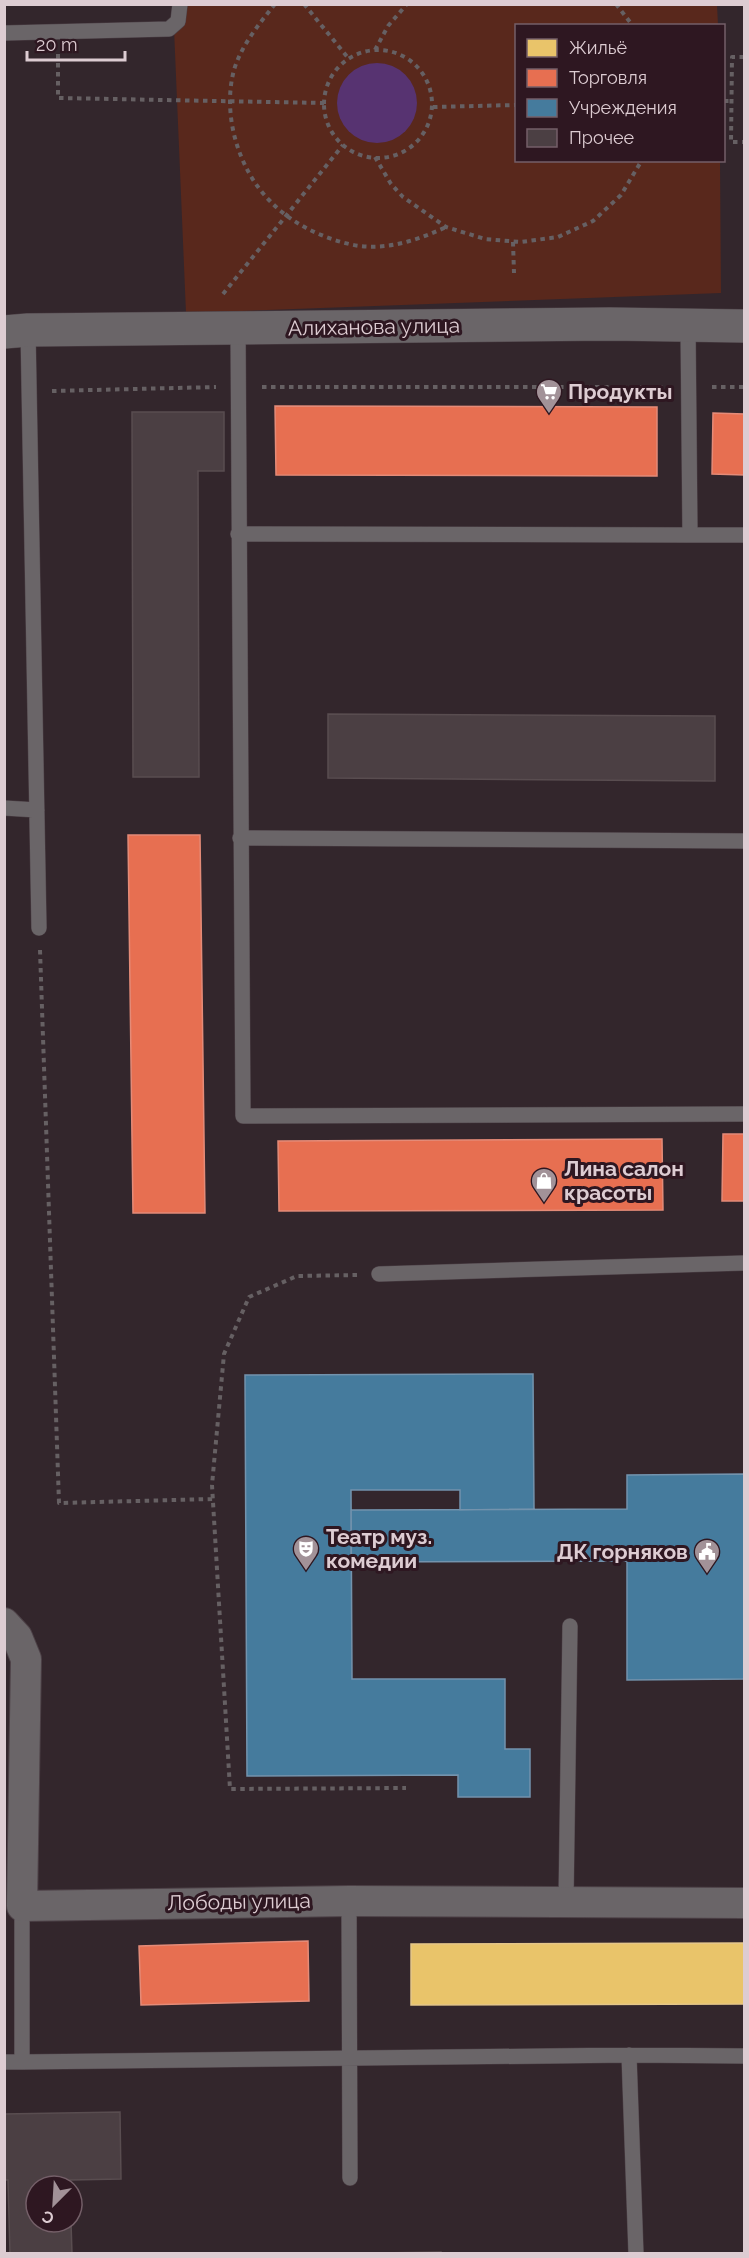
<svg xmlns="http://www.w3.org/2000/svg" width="749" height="2258" viewBox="0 0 749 2258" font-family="Raleway,sans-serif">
<rect width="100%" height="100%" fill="#33262c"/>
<path fill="#59281c" d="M173 5H717L718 25 516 26V160L720 161 721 293 186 313Z"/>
<path fill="#573371" d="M337 103a40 40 0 1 1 80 0a40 40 0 1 1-80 0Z"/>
<path fill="#e9c46a" stroke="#e5c689" stroke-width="1.5" d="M744 1943V2004L411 2005V1944Z"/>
<path fill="#e76f51" stroke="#e48b78" stroke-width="1.5" d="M275 406 657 407V476L276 475Z
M713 413 744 414V475L712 474Z
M128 835H200L205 1213H133Z
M723 1134H744V1201H722Z
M662 1139 663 1210 279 1211 278 1141Z
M308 1941 309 2001 141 2005 139 1946Z"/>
<path fill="#457b9d" stroke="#7393ad" stroke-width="1.5" d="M533 1374 534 1509 460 1510V1490H351L352 1679H505V1749H530V1797H458V1775L247 1776 245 1375Z
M744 1474V1679L627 1680V1561L351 1562V1510L627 1509V1475Z"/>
<path fill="#4b3f43" stroke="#594d50" stroke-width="1.5" d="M132 412H224V471H198L199 777H133Z
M328 714 715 716V781L328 778Z
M120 2112 121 2179 70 2180V2186H36V2222H71L72 2254H10L8 2180H4V2114Z
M441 2252V2254H312Z"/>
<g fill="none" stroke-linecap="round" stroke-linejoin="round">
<defs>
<path id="service" d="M4 33 169 29 178 21 180 4
M688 325 690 535H744
M238 328 243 1116 744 1114
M28 330 39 928
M238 534 690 535
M4 808 37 810
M240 838 744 841
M379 1274 744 1263
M349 1901 350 2178
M566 1902 570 1626
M629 2055 636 2254
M4 2062H22V1906
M22 2062 629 2055 744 2056"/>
<path id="minor" d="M4 1623 17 1637 26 1659 22 1906 349 1901 744 1903"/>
<path id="tertiary" d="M4 332 28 330 610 324 744 326"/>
</defs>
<use href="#service" stroke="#4d4147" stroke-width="16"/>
<use href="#minor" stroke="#4d4147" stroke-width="32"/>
<use href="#tertiary" stroke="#4d4147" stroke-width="34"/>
<path stroke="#666063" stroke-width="4" stroke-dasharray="4.5 4.5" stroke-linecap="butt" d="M275 4C259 24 241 46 234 70 222 114 238 169 270 201 291 223 320 237 349 244 382 252 416 241 446 227
M304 4 349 59
M616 4 633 26
M375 50 388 26 407 4
M324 104a54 54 0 1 1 108 0a54 54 0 1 1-108 0Z
M58 54V98L324 103
M744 57H732L731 142H744
M724 101H732
M433 107 516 105
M375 157 391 184 403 197 446 227 485 239 521 242 558 237 593 221 621 195 642 160
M513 242 514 273
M223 294 343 145
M262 387H666
M712 387H744
M52 391 216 387
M40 950 59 1503 213 1499
M357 1275 297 1276 249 1297 224 1354 212 1485 230 1789 406 1788"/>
<use href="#service" stroke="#6a6568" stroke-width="15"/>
<use href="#minor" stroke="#6a6568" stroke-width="30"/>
<use href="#tertiary" stroke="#6a6568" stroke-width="33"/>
</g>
<defs>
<symbol id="supermarket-pin" viewBox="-11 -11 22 30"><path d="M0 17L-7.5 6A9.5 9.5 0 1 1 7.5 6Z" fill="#a29298" stroke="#2e1721"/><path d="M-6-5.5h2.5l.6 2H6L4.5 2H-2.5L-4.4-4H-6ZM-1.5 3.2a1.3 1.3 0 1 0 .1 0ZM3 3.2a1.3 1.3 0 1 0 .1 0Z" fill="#fff"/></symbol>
<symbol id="shop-pin" viewBox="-11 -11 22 30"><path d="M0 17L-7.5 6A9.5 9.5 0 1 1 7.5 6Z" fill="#a29298" stroke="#2e1721"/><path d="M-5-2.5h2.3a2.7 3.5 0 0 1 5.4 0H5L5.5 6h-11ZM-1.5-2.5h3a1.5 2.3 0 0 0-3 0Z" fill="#fff"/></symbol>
<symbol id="theatre-pin" viewBox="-11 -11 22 30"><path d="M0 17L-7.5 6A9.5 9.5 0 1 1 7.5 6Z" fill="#a29298" stroke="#2e1721"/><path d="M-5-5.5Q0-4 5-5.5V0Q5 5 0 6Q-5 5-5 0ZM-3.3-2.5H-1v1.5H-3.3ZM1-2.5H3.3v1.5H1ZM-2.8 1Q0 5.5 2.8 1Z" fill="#fff"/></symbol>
<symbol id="civic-pin" viewBox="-11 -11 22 30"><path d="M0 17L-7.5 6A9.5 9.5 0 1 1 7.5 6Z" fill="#a29298" stroke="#2e1721"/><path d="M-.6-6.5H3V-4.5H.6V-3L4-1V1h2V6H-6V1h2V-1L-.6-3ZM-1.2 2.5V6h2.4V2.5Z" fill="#fff"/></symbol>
</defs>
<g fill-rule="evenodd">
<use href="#supermarket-pin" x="534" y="377" width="30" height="40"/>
<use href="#shop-pin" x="529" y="1166" width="30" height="40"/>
<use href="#theatre-pin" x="291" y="1534" width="30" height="40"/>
<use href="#civic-pin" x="692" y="1537" width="30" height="40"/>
</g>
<g text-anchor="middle" stroke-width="6" stroke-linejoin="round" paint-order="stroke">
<g font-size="21" fill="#ddccd2" stroke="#2e1721">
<text transform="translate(374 327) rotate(-1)" y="7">Алиханова улица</text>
<text transform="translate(239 1902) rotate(-1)" y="7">Лободы улица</text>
</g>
<g font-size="21" font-weight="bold" fill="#ddccd2" stroke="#2e1721" text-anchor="start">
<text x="568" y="399">Продукты</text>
<text x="564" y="1176">Лина салон<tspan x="564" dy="24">красоты</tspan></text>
<text x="326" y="1544">Театр муз.<tspan x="326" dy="24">комедии</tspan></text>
<text x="688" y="1559" text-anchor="end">ДК горняков</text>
</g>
</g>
<rect width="749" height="2258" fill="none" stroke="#ddccd2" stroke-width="12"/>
<rect x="515" y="24" width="210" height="138" fill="#2e1721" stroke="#745f68" stroke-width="1.5"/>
<rect x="527" y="39" width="30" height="18" fill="#e9c46a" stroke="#745f68" stroke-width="1.5"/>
<text x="569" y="54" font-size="18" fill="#ddccd2">Жильё</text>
<rect x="527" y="69" width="30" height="18" fill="#e76f51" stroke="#745f68" stroke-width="1.5"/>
<text x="569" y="84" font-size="18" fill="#ddccd2">Торговля</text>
<rect x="527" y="99" width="30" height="18" fill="#457b9d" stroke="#745f68" stroke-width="1.5"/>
<text x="569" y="114" font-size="18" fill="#ddccd2">Учреждения</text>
<rect x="527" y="129" width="30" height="18" fill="#4b3f43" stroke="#745f68" stroke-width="1.5"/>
<text x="569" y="144" font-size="18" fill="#ddccd2">Прочее</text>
<g transform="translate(54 2204) rotate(204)"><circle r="28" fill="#2e1721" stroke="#745f68" stroke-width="1.5"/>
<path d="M0-4.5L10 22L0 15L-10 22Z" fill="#a29298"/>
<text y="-9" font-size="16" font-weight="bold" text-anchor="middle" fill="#ddccd2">С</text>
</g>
<path d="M27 51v9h98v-9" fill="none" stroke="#ddccd2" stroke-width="3"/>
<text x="36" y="51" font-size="18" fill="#ddccd2" stroke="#2e1721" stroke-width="4.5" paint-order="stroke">20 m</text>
</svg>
